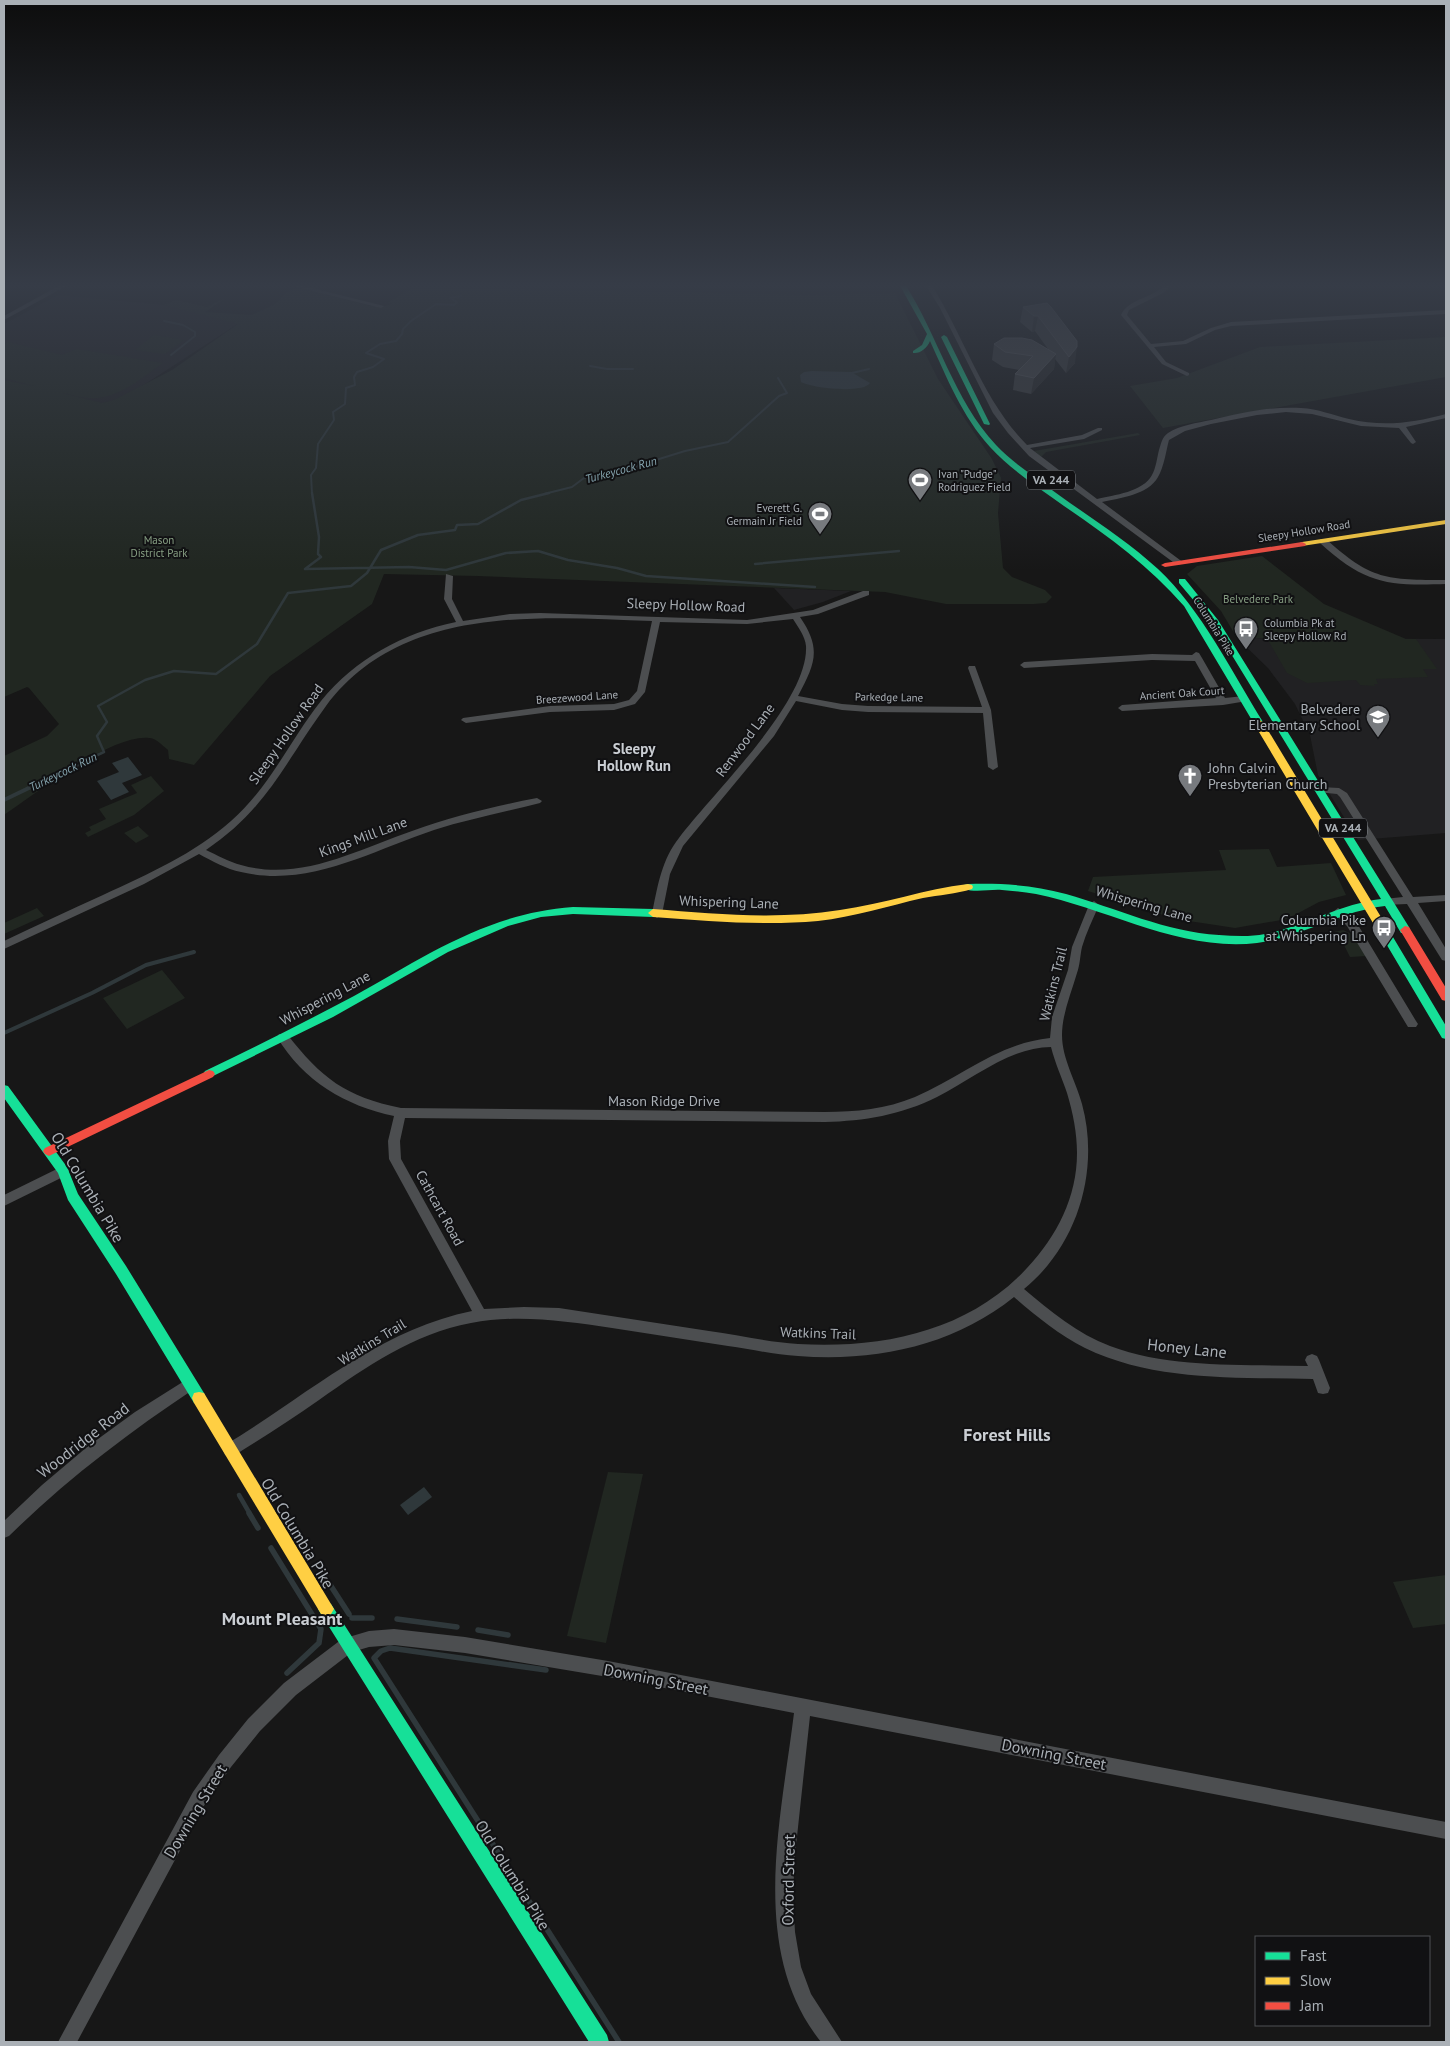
<svg xmlns="http://www.w3.org/2000/svg" width="1450" height="2046" viewBox="0 0 1450 2046" font-family="'PT Sans',sans-serif">
<rect width="100%" height="100%" fill="#171717"/>
<path fill="#212123" d="M58 295 164 305 239 323 96 416 4 386V324Z
M774 588 851 591 823 602 794 610Z
M1237 638 1446 639V833L1358 840 1318 775 1310 735 1295 704 1268 668Z"/>
<path fill="#212721" d="M298 287 371 306H386L391 304 389 302 413 287 811 295 895 293 938 379 992 459 1001 478 998 513 1003 568 1012 577 1045 590 1052 597 1046 603 1034 604H946L885 592 478 576 384 574 372 604 270 676 194 765 169 759 168 750C163 746 156 738 149 738 112 734 36 793 4 815V756L47 736 59 724 29 688 27 687 4 697V380L34 386 4 378V345L8 342 62 355 77 349 163 363C140 379 118 400 89 398 80 398 71 394 62 393L102 403 114 400 172 370 238 324 164 305 176 300 207 307 227 297 205 312 252 315 275 304 286 293Z
M154 335 184 340 165 354 135 350Z
M1446 337V377L1163 428 1130 386 1177 378 1260 347Z
M1138 433 1140 435 1046 452 1041 457 1034 451Z
M1262 556 1324 604 1406 639H1416L1437 669H1423L1428 677 1376 679 1378 684H1374L1375 686 1360 685 1356 680 1307 683 1287 673 1268 640 1322 638H1237L1221 611 1187 574 1197 566Z
M151 776 164 791 134 815 88 837 85 833 91 830 89 827 106 819 99 809 137 793 131 785Z
M138 826 149 836 136 843 124 833Z
M1269 849 1277 867 1331 863 1346 895 1319 902 1287 919 1235 928 1176 919 1088 891 1093 877 1226 870 1219 850Z
M37 908 44 916 4 934V923Z
M1343 930 1354 935 1367 956 1350 957 1344 945 1329 933Z
M162 970 185 998 127 1029 103 998Z
M608 1472 643 1474 606 1643 567 1636Z
M1446 1575V1624L1413 1628 1393 1582Z"/>
<path fill="#2f383b" d="M812 371 851 372 870 383C863 394 812 388 801 382L800 375 804 372Z
M128 757 142 775 122 783 129 792 111 800 97 781 119 772 112 763Z
M424 1487 432 1497 408 1515 400 1505Z"/>
<g fill="none" stroke-linecap="round" stroke-linejoin="round">
<path stroke="#2f383b" stroke-width="2" d="M164 321 183 325 195 332V336L171 355
M590 366 607 369H633
M852 373 869 369
M312 494 311 475 316 468 318 444 334 420 333 412 345 404 346 388 355 385 354 377 357 372 373 367 384 359 366 353 380 344 396 341 402 334 403 329 411 321 436 304 454 305 457 302 450 298 461 296
M544 494 572 487 584 478 614 473 685 451 728 442 779 396 787 393 778 378"/>
<path stroke="#2f383b" stroke-width="2.5" d="M312 493 319 537 318 554 321 557 305 569 409 567 446 570 506 553 538 551 568 560 617 568 646 576 815 587
M755 564 899 551
M91 758 104 752 97 736 107 722 98 706 145 680 174 671 216 674 257 644 288 593 351 586 367 573 381 550 418 535 455 530 457 525 478 524 521 500 549 493"/>
<path stroke="#2f383b" stroke-width="4" d="M4 800 93 757
M4 1033 92 993 146 965 194 952"/>
<path stroke="#2f383b" stroke-width="4.5" d="M239 1495 250 1514"/>
<path stroke="#2f383b" stroke-width="5.5" d="M249 1513 258 1528
M271 1548 321 1629 319 1643 287 1673
M329 1583 349 1614
M352 1618H372
M397 1619 457 1627
M478 1630 508 1635
M546 1670 390 1648 381 1651 374 1658 619 2042"/>
<path fill="#4c4e50" fill-rule="evenodd" d="M62 284H70L4 320V316Z
M284 284H296L384 306 381 308Z
M925 284H931C964 336 983 401 1027 445L1082 435 1098 428H1102V430L1084 439 1030 448 1097 499C1114 495 1143 492 1152 475 1156 468 1157 458 1159 450 1161 444 1162 437 1168 433 1180 425 1197 423 1211 420 1240 413 1271 406 1301 408 1318 409 1333 415 1349 419 1383 427 1413 423 1446 414V418L1406 427 1416 442 1413 444 1411 443 1399 428 1361 426 1312 414 1286 412 1257 415 1211 424 1185 431 1169 440C1166 451 1164 467 1158 477 1148 495 1120 498 1102 502L1184 563 1177 565 1029 456 1008 433 993 413 940 308Z
M1166 284H1172L1165 292 1129 310 1127 315 1151 344 1183 341 1211 328 1231 322 1446 310V314L1231 326 1215 330 1186 344 1154 347 1166 362 1189 373V375L1187 376 1162 364 1121 315C1129 298 1154 298 1166 284Z
M1320 539H1326C1371 580 1387 580 1446 580V584C1387 586 1365 584 1320 543Z
M446 574 453 576 452 599 463 621 510 614 540 613 747 620 813 610 863 591H869V595L818 614 800 617C822 649 815 664 798 696L842 704 868 706 982 707 968 668 969 666H975L991 710 998 767 993 770 988 767 983 713 868 712 842 710 796 701 774 736 683 846 670 874 662 914 657 918 652 914C657 889 661 863 676 842 709 796 809 703 806 646 805 636 798 627 793 619L747 624 660 622 645 692 635 704 614 710 550 712 466 723 461 720 463 718 550 706 614 704 629 700 637 691 652 621C540 617 402 604 326 706 285 762 267 809 206 850 217 855 229 862 241 865 300 882 357 850 412 831 453 816 495 806 537 798L542 801 540 803C505 812 469 819 434 830 371 851 309 888 241 872 226 869 212 861 199 854L144 884 4 949V941C37 925 70 910 103 895 148 874 194 854 231 821 270 787 290 740 321 701 355 659 403 633 456 622L444 599Z
M1196 652 1199 653 1202 658 1225 698 1244 696 1248 699 1247 701 1223 705 1122 711 1118 708 1122 705 1216 698 1195 661 1152 660 1024 668 1020 665 1024 662 1152 654 1192 655Z
M1320 787 1339 788 1347 793 1413 897 1446 895V901L1418 903 1446 949V961L1442 960 1407 904 1384 905 1383 902 1384 899 1403 897 1340 797 1337 794 1317 792 1315 790Z
M1094 901 1099 905C1093 919 1086 933 1082 947 1080 956 1080 965 1077 973 1071 994 1062 1014 1062 1035 1062 1059 1076 1081 1082 1104 1100 1170 1078 1245 1024 1289 1050 1311 1078 1334 1110 1346 1171 1369 1243 1364 1308 1366L1305 1360 1307 1356 1312 1354 1317 1356 1319 1360 1330 1388 1328 1393 1323 1394 1318 1393 1313 1379C1237 1377 1155 1382 1085 1348 1059 1335 1036 1316 1014 1297 953 1346 875 1362 798 1356 775 1355 751 1349 728 1346 689 1340 651 1334 612 1328 565 1321 518 1314 471 1323 413 1334 366 1367 319 1400 292 1419 264 1437 235 1455L230 1457 225 1455 223 1450 225 1445C305 1397 378 1330 472 1311L389 1159 388 1141 394 1116C346 1106 303 1081 277 1037L279 1034H287C321 1078 346 1097 401 1108L825 1112C856 1112 886 1109 915 1097 961 1077 999 1043 1050 1038L1052 1017 1068 970 1072 947 1089 905ZM1051 1047C1055 1063 1062 1078 1067 1093 1073 1113 1077 1133 1077 1153 1077 1197 1057 1236 1027 1268 969 1331 882 1349 798 1344 769 1342 738 1335 709 1331 659 1323 609 1316 559 1308L524 1307 484 1309 401 1159 400 1141 405 1118 825 1122C864 1121 901 1115 937 1097 973 1079 1010 1047 1051 1047Z
M1338 908 1355 920 1416 1021 1418 1024 1416 1027H1408L1347 926 1333 912Z
M63 1166 67 1167 69 1171 67 1175 4 1206V1195Z
M189 1378 194 1379 196 1384 194 1389C128 1433 66 1480 9 1536L4 1538V1521L42 1485 87 1447 135 1412Z
M394 1629 465 1637 608 1661 1446 1822V1839L810 1716 795 1855 793 1894 795 1932 801 1967 811 1994 842 2042H821C748 1951 781 1820 794 1713L608 1677 465 1653 394 1645 369 1647 352 1652 296 1695 260 1731 231 1767 205 1804 77 2042H58L193 1792 219 1755 248 1719 284 1683 342 1639 369 1631Z"/>
<path fill="#16e098" fill-rule="evenodd" d="M899 284H905C938 336 954 400 996 445 1009 459 1025 470 1040 481 1079 511 1122 536 1158 569 1201 609 1232 672 1263 722L1261 724H1255L1253 722 1184 606C1149 566 1108 536 1064 506 1039 488 1011 470 990 447 962 416 947 378 930 341 927 348 920 354 913 353V351L922 345 927 334Z
M944 335 947 337 990 424 989 425 984 424 941 337Z
M1179 579H1185L1218 620 1409 927 1410 930 1409 933H1401L1385 906C1340 911 1302 937 1257 943 1181 952 1109 909 1036 894 1025 892 1013 891 1002 890 990 889 976 893 964 889L963 887 964 885 968 884C1002 883 1033 885 1066 894 1116 908 1166 932 1219 935 1234 936 1250 937 1265 934 1305 926 1340 904 1381 899L1211 621 1179 583Z
M573 907 653 909 658 913 653 917 573 914 541 917 508 926 448 952 333 1017 209 1078 205 1077 203 1074 205 1071C255 1047 305 1022 354 996 426 956 488 913 573 907Z
M1380 921 1384 922 1446 1026V1039L1442 1038 1375 925Z
M4 1085 8 1086 67 1167 78 1194 126 1266 204 1393 206 1398 204 1403 199 1404 194 1403 116 1274 68 1200 58 1173 4 1098Z
M326 1601 331 1604 607 2035 609 2042H589L321 1614 318 1609 321 1604Z"/>
<path fill="#ffcf43" fill-rule="evenodd" d="M1446 520V524L1302 546 1298 544 1302 542Z
M1258 719 1263 722 1384 922 1385 925 1384 928H1376L1253 722Z
M968 884 972 885 973 887 972 889C956 894 939 895 923 898 888 906 854 917 818 921 763 926 708 921 653 917L648 913 653 909C715 914 778 920 840 910 884 904 925 889 968 884Z
M199 1392 204 1393 331 1604 334 1609 331 1614 326 1617 321 1614 194 1403 192 1398 194 1393Z"/>
<path fill="#f24e42" fill-rule="evenodd" d="M1302 542 1306 544 1305 546 1165 567 1161 565 1165 563Z
M1405 926 1409 927 1446 988V1001L1442 1000 1400 930Z
M209 1070 213 1071 215 1074 213 1077 53 1154 49 1156 45 1154 43 1151 45 1148Z"/>
</g>
<path fill="#3b3c3d" d="M1047 303 1075 363 1066 373 1055 359 1054 369 1031 394 1013 390 1015 374 1019 370 1003 367 992 360 994 344 1048 349 1035 331 1032 332 1020 322 1023 307Z"/>
<path fill="#282828" d="M1034 316H1038L1035 331 1032 332Z
M1077 347 1075 363 1066 373 1069 357Z
M1056 354 1054 369 1031 394 1034 378Z"/>
<path fill="#47484a" stroke="#57585b" d="M1047 303 1051 307 1077 341V347L1069 357 1038 316H1034L1023 307Z
M1004 338H1022L1032 340 1056 354 1034 378 1015 374 1033 356 1005 352 994 344Z"/>
<linearGradient id="sky" x2="0" y2="1"><stop stop-color="#0d0d0d"/><stop offset="0.5" stop-color="#363c47"/><stop offset="1" stop-color="#363c47" stop-opacity="0"/></linearGradient>
<rect width="1450" height="571" fill="url(#sky)"/>
<defs>
<symbol id="stadium-pin" viewBox="-11 -11 22 30"><path d="M0 17L-7.5 6A9.5 9.5 0 1 1 7.5 6Z" fill="#777a7e" stroke="#111113"/><path d="M0-5a6.5 5 0 1 0 0 10a6.5 5 0 1 0 0-10ZM-3.5-1.8h7v3.6h-7Z" fill="#fff"/></symbol>
<symbol id="bus-pin" viewBox="-11 -11 22 30"><path d="M0 17L-7.5 6A9.5 9.5 0 1 1 7.5 6Z" fill="#777a7e" stroke="#111113"/><path d="M-5-6H5V4H4V6H2V4H-2V6H-4V4H-5ZM-3.5-4V0h7V-4ZM-3.5 1.2v1.5H-2V1.2ZM2 1.2v1.5H3.5V1.2Z" fill="#fff"/></symbol>
<symbol id="school-pin" viewBox="-11 -11 22 30"><path d="M0 17L-7.5 6A9.5 9.5 0 1 1 7.5 6Z" fill="#777a7e" stroke="#111113"/><path d="M0-5L7-2L0 1L-7-2ZM-4 1L0 2.5L4 1V4Q0 6-4 4Z" fill="#fff"/></symbol>
<symbol id="church-pin" viewBox="-11 -11 22 30"><path d="M0 17L-7.5 6A9.5 9.5 0 1 1 7.5 6Z" fill="#777a7e" stroke="#111113"/><path d="M-1.2-6h2.4v3.5h3.3v2.4h-3.3V6h-2.4V-.1h-3.3v-2.4h3.3Z" fill="#fff"/></symbol>
</defs>
<g fill-rule="evenodd">
<use href="#stadium-pin" x="906" y="466" width="28" height="38"/>
<use href="#stadium-pin" x="806" y="500" width="28" height="38"/>
<use href="#bus-pin" x="1232" y="615" width="28" height="38"/>
<use href="#school-pin" x="1364" y="703" width="28" height="38"/>
<use href="#church-pin" x="1176" y="762" width="28" height="38"/>
<use href="#bus-pin" x="1370" y="914" width="28" height="38"/>
</g>
<g text-anchor="middle" stroke-width="4" stroke-linejoin="round" paint-order="stroke">
<g font-size="11" fill="#aab0b6" stroke="#111113" text-anchor="start">
<text x="938" y="478">Ivan "Pudge"<tspan x="938" dy="13">Rodriguez Field</tspan></text>
<text x="802" y="512" text-anchor="end">Everett G.<tspan x="802" dy="13">Germain Jr Field</tspan></text>
<text x="1264" y="627">Columbia Pk at<tspan x="1264" dy="13">Sleepy Hollow Rd</tspan></text>
</g>
<g font-size="11" fill="#aab0b6" stroke="#111113">
<text transform="translate(1304 531) rotate(-9)" y="4">Sleepy Hollow Road</text>
<text transform="translate(1214 626) rotate(58)" y="4">Columbia Pike</text>
<text transform="translate(1182 693) rotate(-4)" y="4">Ancient Oak Court</text>
<text transform="translate(577 697) rotate(-4)" y="4">Breezewood Lane</text>
<text transform="translate(889 697) rotate(1)" y="4">Parkedge Lane</text>
</g>
<g font-size="11" fill="#879f83" stroke="#111113">
<text x="159" y="544">Mason<tspan x="159" dy="13">District Park</tspan></text>
<text x="1258" y="603">Belvedere Park</text>
</g>
<g font-size="12" font-style="italic" fill="#84a3ad" stroke="#111113">
<text transform="translate(621 470) rotate(-15)" y="4">Turkeycock Run</text>
<text transform="translate(63 772) rotate(-26)" y="4">Turkeycock Run</text>
</g>
<g fill="#111113" stroke="#7c8085" stroke-width="1">
<rect x="1027" y="470.5" width="48" height="19" rx="4"/>
<rect x="1319" y="818.5" width="48" height="19" rx="4"/>
</g>
<g font-size="12" font-weight="bold" fill="#aab0b6">
<text x="1051" y="484">VA 244</text>
<text x="1343" y="832">VA 244</text>
</g>
<g font-size="14" fill="#aab0b6" stroke="#111113">
<text transform="translate(686 605) rotate(2)" y="5">Sleepy Hollow Road</text>
<text transform="translate(286 734) rotate(-55)" y="5">Sleepy Hollow Road</text>
<text transform="translate(745 740) rotate(-53)" y="5">Renwood Lane</text>
<text transform="translate(363 837) rotate(-20)" y="5">Kings Mill Lane</text>
<text transform="translate(729 902) rotate(2)" y="5">Whispering Lane</text>
<text transform="translate(1144 904) rotate(16)" y="5">Whispering Lane</text>
<text transform="translate(1053 984) rotate(-76)" y="5">Watkins Trail</text>
<text transform="translate(325 998) rotate(-28)" y="5">Whispering Lane</text>
<text x="664" y="1106">Mason Ridge Drive</text>
<text transform="translate(440 1208) rotate(61)" y="5">Cathcart Road</text>
<text transform="translate(818 1333) rotate(2)" y="5">Watkins Trail</text>
<text transform="translate(372 1342) rotate(-31)" y="5">Watkins Trail</text>
</g>
<g font-size="14" fill="#aab0b6" stroke="#111113" text-anchor="end">
<text x="1360" y="714">Belvedere<tspan x="1360" dy="16">Elementary School</tspan></text>
<text x="1208" y="773" text-anchor="start">John Calvin<tspan x="1208" dy="16">Presbyterian Church</tspan></text>
<text x="1366" y="925">Columbia Pike<tspan x="1366" dy="16">at Whispering Ln</tspan></text>
</g>
<g font-size="15" font-weight="bold" fill="#caced3" stroke="#111113">
<text x="634" y="754">Sleepy<tspan x="634" dy="17">Hollow Run</tspan></text>
</g>
<g font-size="16" fill="#aab0b6" stroke="#111113">
<text transform="translate(88 1187) rotate(59)" y="6">Old Columbia Pike</text>
<text transform="translate(1187 1348) rotate(6)" y="6">Honey Lane</text>
<text transform="translate(83 1440) rotate(-38)" y="6">Woodridge Road</text>
<text transform="translate(298 1533) rotate(59)" y="6">Old Columbia Pike</text>
<text transform="translate(656 1679) rotate(11)" y="6">Downing Street</text>
<text transform="translate(1054 1754) rotate(11)" y="6">Downing Street</text>
<text transform="translate(195 1811) rotate(-59)" y="6">Downing Street</text>
<text transform="translate(513 1875) rotate(58)" y="6">Old Columbia Pike</text>
<text transform="translate(788 1880) rotate(-89)" y="6">Oxford Street</text>
</g>
<g font-size="18" font-weight="bold" fill="#caced3" stroke="#111113">
<text x="1007" y="1441">Forest Hills</text>
<text x="282" y="1625">Mount Pleasant</text>
</g>
</g>
<rect width="1450" height="2046" fill="none" stroke="#aab0b6" stroke-width="10"/>
<rect x="1255" y="1936" width="175" height="90" fill="#111113" stroke="#4e5154"/>
<rect x="1265" y="1952" width="25" height="8" fill="#16e098" stroke="#4e5154"/>
<text x="1300" y="1961" font-size="15" fill="#aab0b6">Fast</text>
<rect x="1265" y="1977" width="25" height="8" fill="#ffcf43" stroke="#4e5154"/>
<text x="1300" y="1986" font-size="15" fill="#aab0b6">Slow</text>
<rect x="1265" y="2002" width="25" height="8" fill="#f24e42" stroke="#4e5154"/>
<text x="1300" y="2011" font-size="15" fill="#aab0b6">Jam</text>
</svg>
